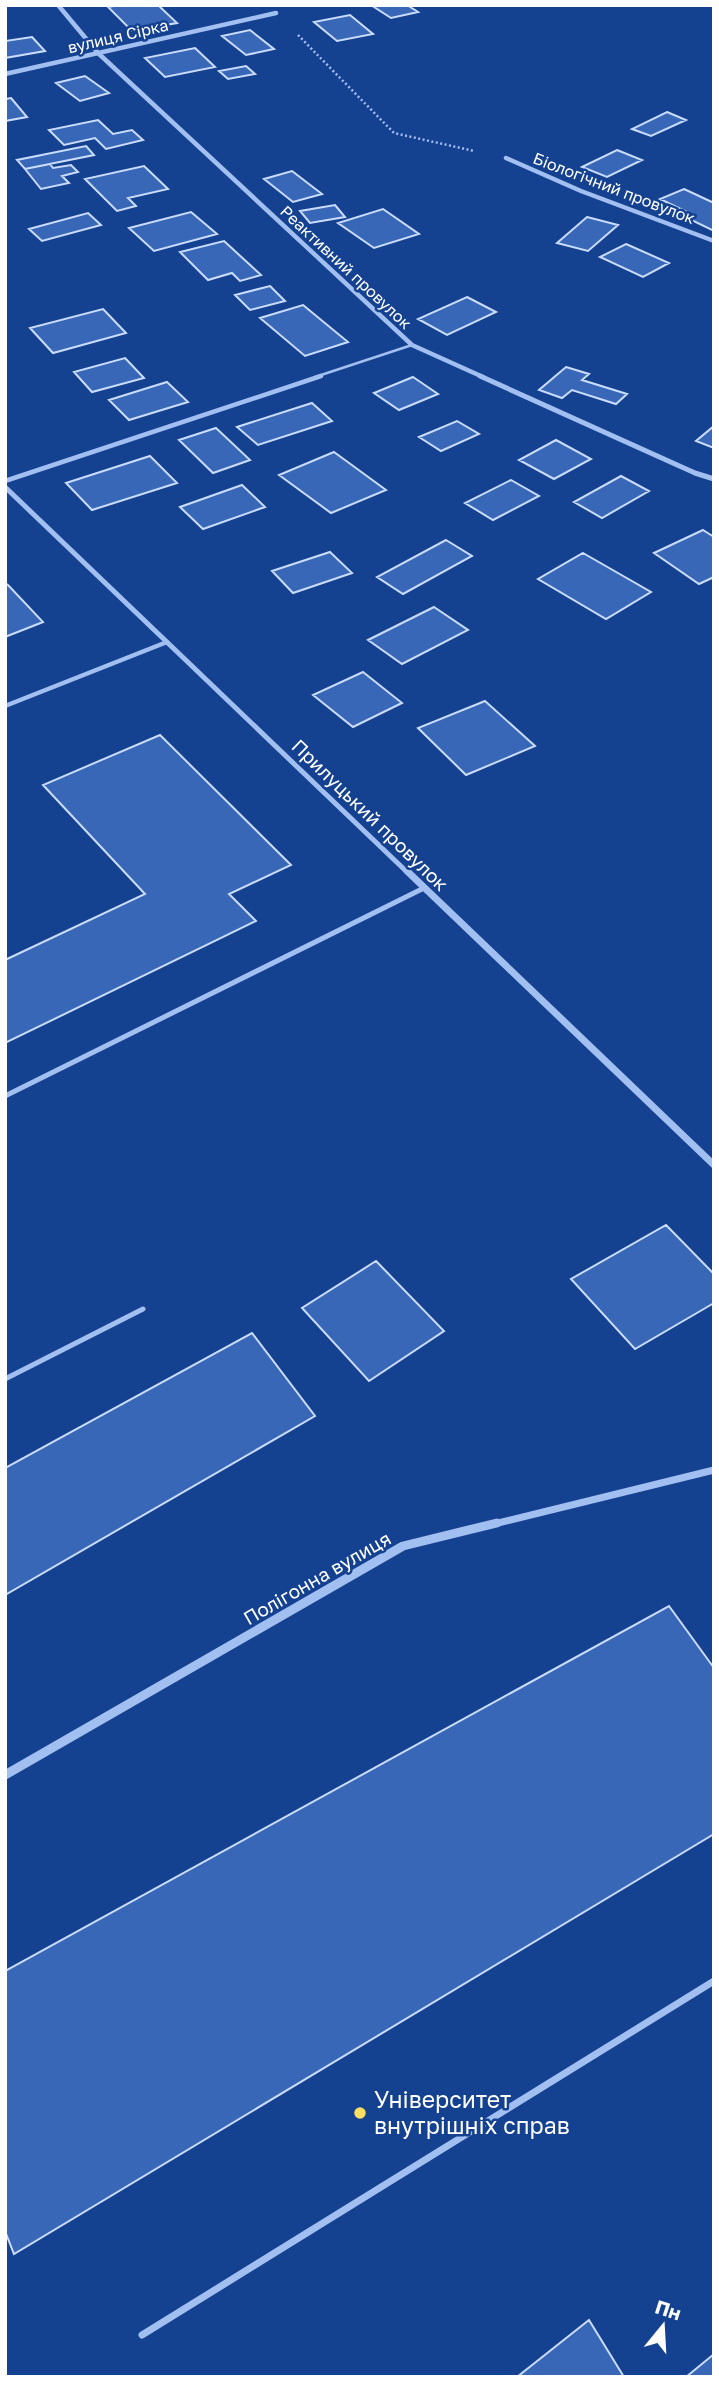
<svg xmlns="http://www.w3.org/2000/svg" width="719" height="2382" viewBox="0 0 719 2382" font-family="'Golos Text',sans-serif">
<rect width="100%" height="100%" fill="#154191"/>
<path fill="#3967b8" stroke="#c9dcfc" stroke-width="2" d="M119 5H158L177 23 132 31 108 7Z
M371 5H407L418 12 391 18Z
M350 15 373 34 337 41 314 22Z
M250 30 274 49 246 55 222 36Z
M32 37 45 51 5 58V41Z
M195 48 215 67 165 77 145 58Z
M246 66 255 74 228 79 219 71Z
M85 76 109 93 80 101 56 83Z
M11 98 27 117 5 121V99Z
M667 112 686 120 651 136 632 129Z
M98 120 113 134 132 130 143 140 106 149 95 138 64 145 49 130Z
M86 146 94 155 25 169 17 160Z
M617 150 642 160 607 177 582 167Z
M50 164 53 168 71 165 78 172 62 176 69 183 41 189 25 169Z
M144 166 168 189 128 198 136 206 117 211 85 179Z
M292 171 322 194 293 202 264 179Z
M684 189 714 203V231L679 214 685 211 660 199Z
M335 205 345 217 310 223 300 211Z
M383 209 419 234 374 248 338 223Z
M191 212 217 234 154 251 129 228Z
M88 213 101 225 42 241 29 229Z
M587 217 618 225 588 251 557 243Z
M224 241 261 275 240 281 232 273 208 280 180 252Z
M626 244 669 263 643 277 600 257Z
M270 286 285 301 250 310 235 295Z
M467 297 496 312 447 335 418 319Z
M303 305 348 342 305 356 260 318Z
M103 309 126 333 53 353 30 328Z
M125 358 144 378 92 392 74 372Z
M566 367 589 374 582 380 627 394 616 404 572 390 562 398 539 390Z
M413 377 438 394 399 410 374 393Z
M167 382 188 402 129 420 109 400Z
M312 403 332 421 258 445 237 427Z
M457 421 479 434 441 451 419 437Z
M714 426V448L696 441Z
M216 428 250 460 213 473 179 440Z
M556 440 591 459 554 479 519 460Z
M334 452 386 490 331 513 279 475Z
M150 456 177 483 92 510 66 483Z
M621 476 649 491 602 518 574 502Z
M511 480 539 496 493 520 465 503Z
M242 485 265 507 203 529 180 507Z
M703 530 714 537V577L699 584 654 553Z
M446 540 472 556 403 594 377 577Z
M330 552 352 573 293 593 272 571Z
M583 553 651 592 606 619 538 579Z
M5 583 8 585 43 622 5 637Z
M434 607 468 630 402 664 368 640Z
M363 672 402 703 353 727 313 695Z
M485 701 535 746 466 775 418 728Z
M160 735 291 865 229 894 256 921 5 1043V960L145 894 43 785Z
M666 1225 714 1274V1303L635 1349 571 1279Z
M376 1261 444 1331 369 1381 302 1308Z
M252 1333 315 1416 5 1595V1468Z
M669 1606 714 1668V1834L14 2254 5 2231V1971Z
M589 2320 624 2377H517Z
M714 2354V2377H686Z"/>
<g fill="none" stroke-linecap="round" stroke-linejoin="round">
<path stroke="#a2bff1" stroke-width="2.5" stroke-dasharray="2 2.5" stroke-linecap="butt" d="M298 35 394 133 474 151"/>
<path stroke="#a2bff1" stroke-width="2.5" d="M315 377 412 345"/>
<path stroke="#a2bff1" stroke-width="4.5" d="M5 481 321 376
M5 706 167 642"/>
<path stroke="#a2bff1" stroke-width="5" d="M5 1096 424 888
M5 1379 143 1309"/>
<path stroke="#a2bff1" stroke-width="7" d="M142 2335 714 1981"/>
<path stroke="#a2bff1" stroke-width="4.5" d="M58 5 98 53 412 345 483 377
M5 74 276 13
M506 158 581 191 714 241"/>
<path stroke="#a2bff1" stroke-width="5" d="M480 376 695 473 714 479
M5 487 408 873"/>
<path stroke="#a2bff1" stroke-width="7" d="M407 871 714 1165
M490 1525 714 1470"/>
<path stroke="#a2bff1" stroke-width="9" d="M5 1775 403 1546 497 1523"/>
</g>
<circle fill="#ffde62" stroke="#154191" stroke-width="2.5" cx="360" cy="2113" r="7"/>
<g text-anchor="middle" stroke-width="5" stroke-linejoin="round" paint-order="stroke">
<g font-size="16" fill="#fff" stroke="#154191">
<text transform="translate(118 36) rotate(-13)" y="6">вулиця Сірка</text>
<text transform="translate(614 188) rotate(21)" y="6">Біологічний провулок</text>
<text transform="translate(346 267) rotate(43)" y="6">Реактивний провулок</text>
</g>
<g font-size="19" fill="#fff" stroke="#154191">
<text transform="translate(370 815) rotate(44)" y="7">Прилуцький провулок</text>
<text transform="translate(317 1578) rotate(-30)" y="7">Полігонна вулиця</text>
</g>
<g font-size="23" fill="#fff" stroke="#154191" text-anchor="start">
<text x="374" y="2108">Університет<tspan x="374" dy="26">внутрішніх справ</tspan></text>
</g>
</g>
<rect width="719" height="2382" fill="none" stroke="#ffffff" stroke-width="14"/>
<g transform="translate(663 2326) rotate(18)" stroke="#154191" stroke-width="5" paint-order="stroke">
<path d="M0-5L12 26L0 18L-12 26Z" fill="#ffffff"/>
<text y="-10" font-size="19" font-weight="bold" text-anchor="middle" fill="#ffffff">Пн</text>
</g>
</svg>
